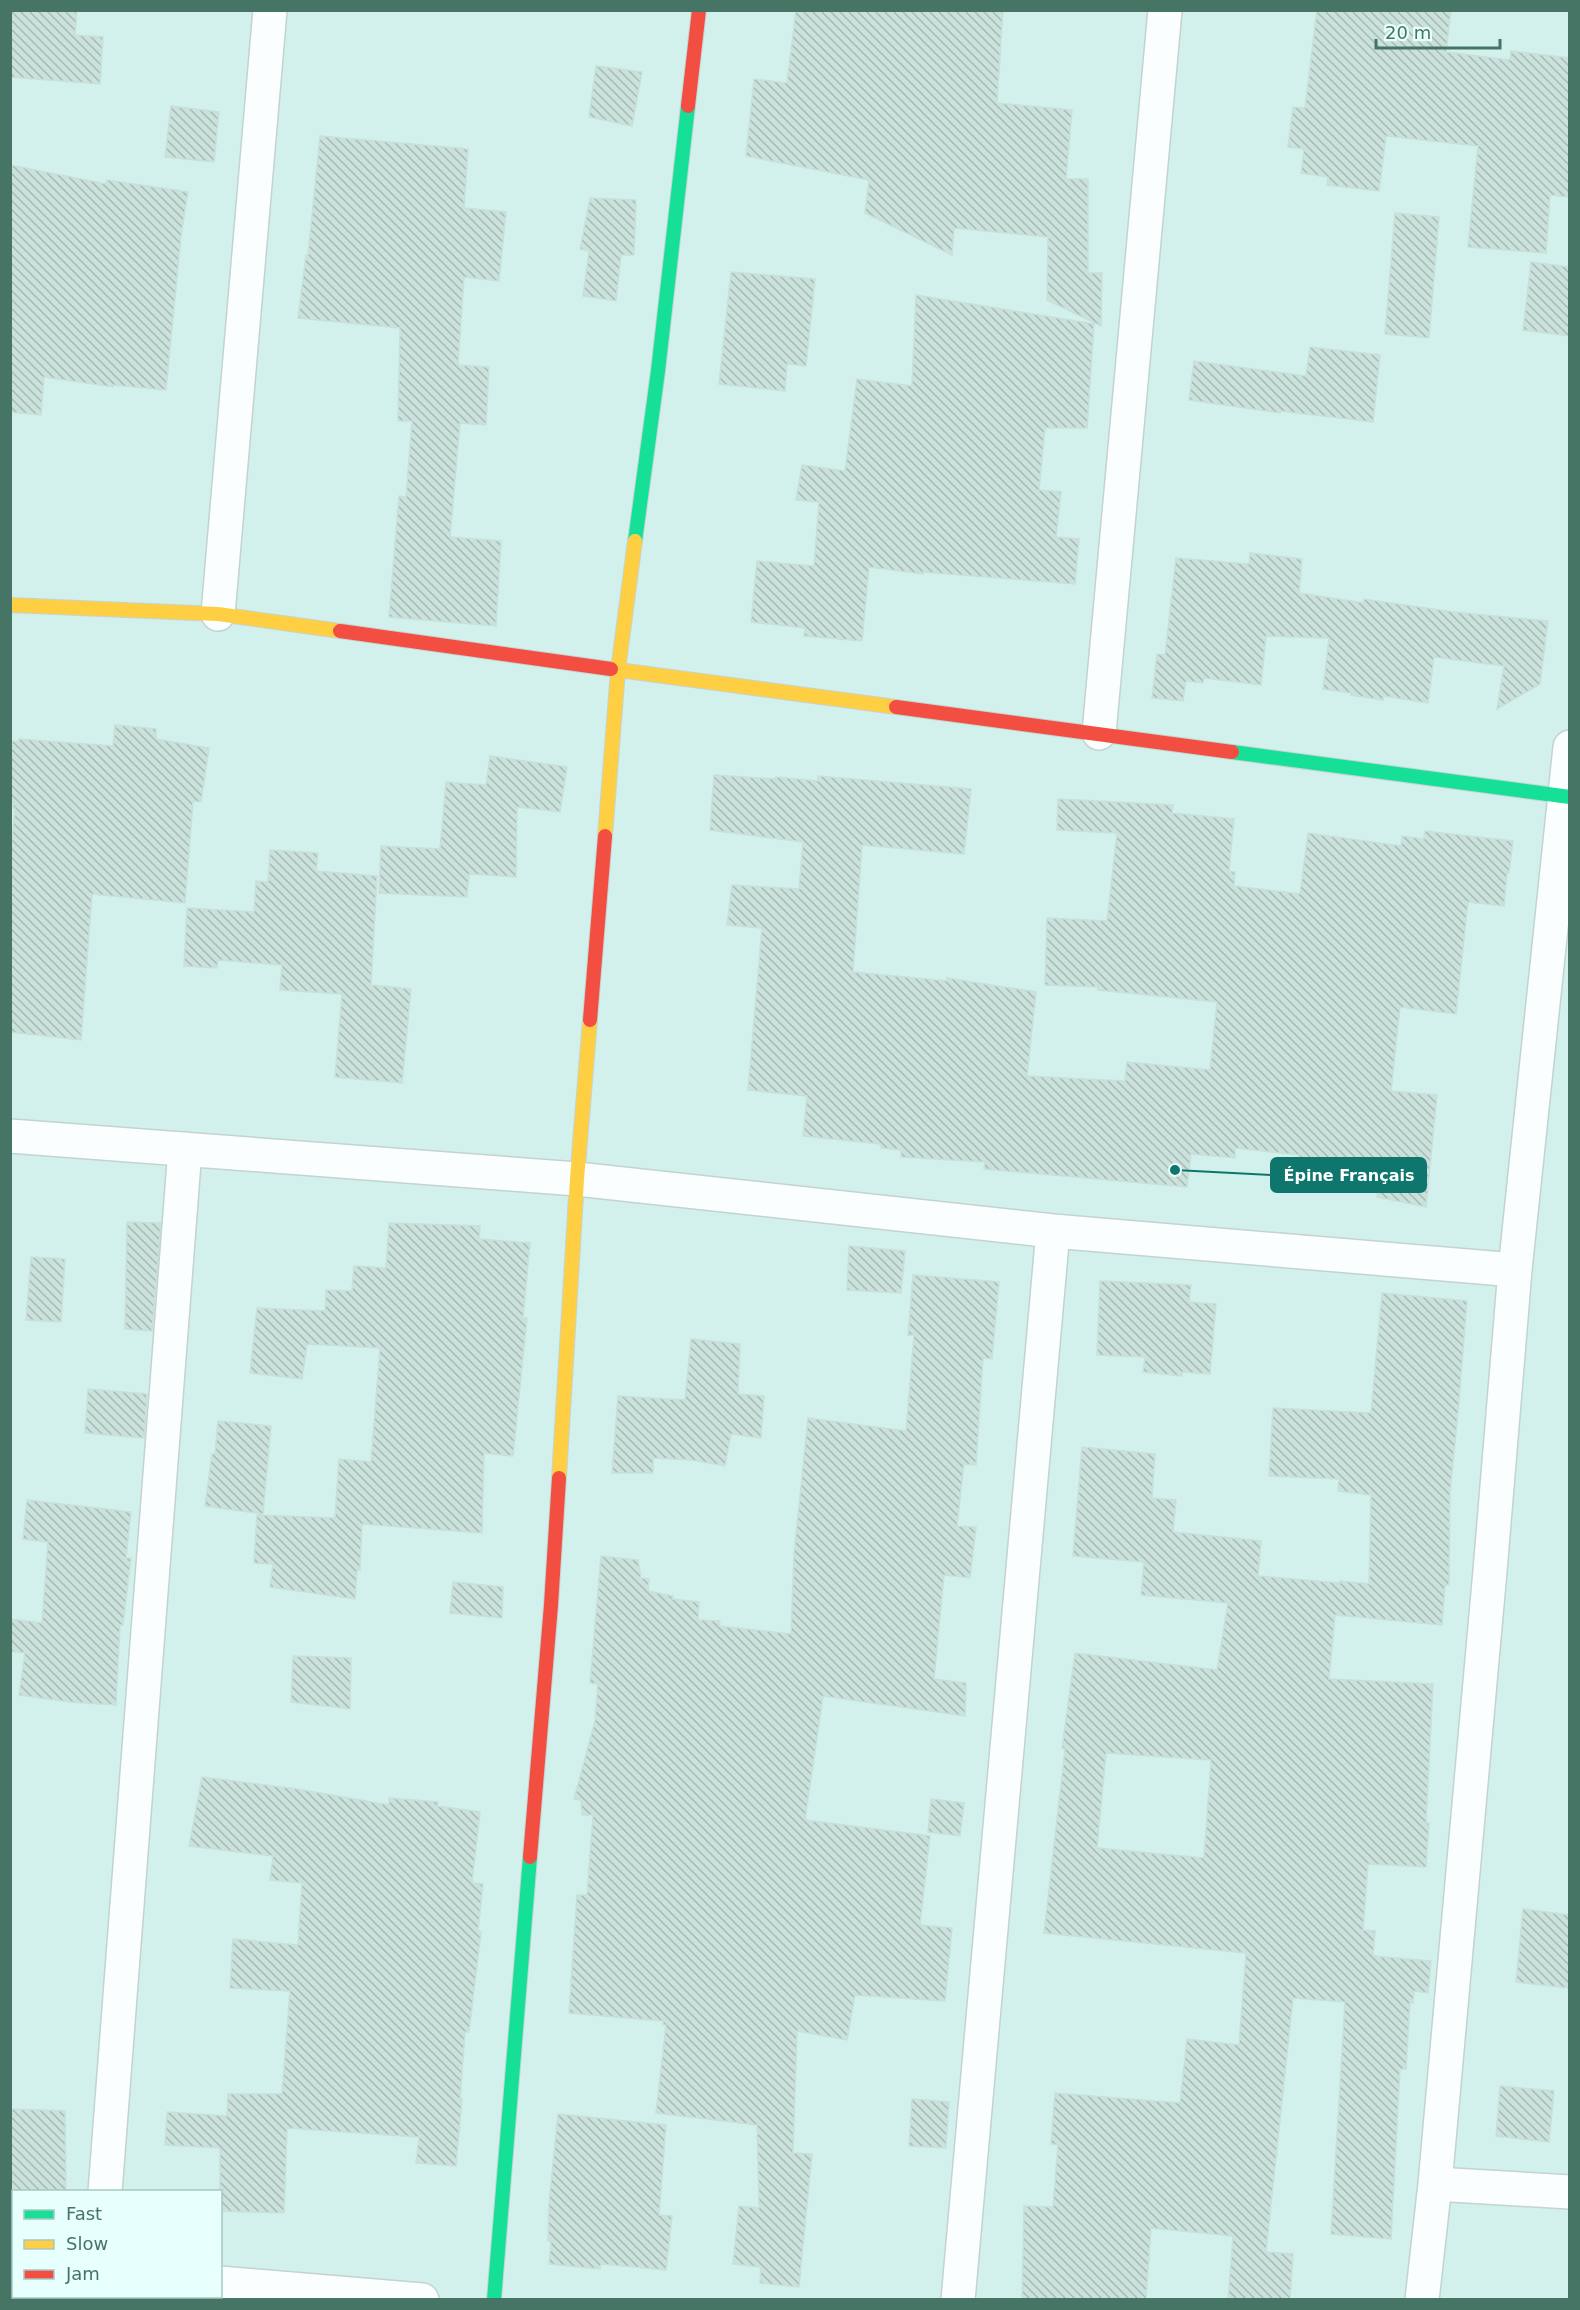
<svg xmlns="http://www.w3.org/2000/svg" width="1580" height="2310" viewBox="0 0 1580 2310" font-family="'DejaVu Sans',sans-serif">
<defs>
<pattern id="building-back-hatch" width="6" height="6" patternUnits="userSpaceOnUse" patternTransform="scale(1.5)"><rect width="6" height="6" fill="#cbe1dc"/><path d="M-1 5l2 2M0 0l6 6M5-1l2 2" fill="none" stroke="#a7bbb6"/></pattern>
</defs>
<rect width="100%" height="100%" fill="#e6f7f5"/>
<path fill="#d3f1ec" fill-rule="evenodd" d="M11 11H1569V2299L11 2300ZM14 2192H220V2296H14Z"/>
<path fill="url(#building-back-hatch)" stroke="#c8e0da" stroke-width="1.5" fill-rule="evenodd" d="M10 10H77L75 35 103 37 100 84 10 77Z
M796 10H1003L997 103 1072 110 1066 179H1088V273H1102L1101 326 1047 300 1048 237 954 228 952 255 865 213 869 180 746 156 754 79 787 83Z
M1317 10H1451L1446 52 1510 60 1511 51 1569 58V197L1550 195 1546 253 1468 247 1478 146 1386 136 1379 191 1327 185 1328 177 1301 173 1304 149 1288 147 1293 107 1305 108Z
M596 66 642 72 632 126 589 117Z
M171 106 219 112 214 162 165 157Z
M320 136 468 149 464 208 506 212 499 281 464 277 458 365 489 367 486 425 460 423 450 537 501 541 496 626 389 617 399 496 406 497 412 421H398L400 328 298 318 306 255H308Z
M10 165 106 184 107 180 188 192 181 236 166 390 113 385V387L44 377 41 415 10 412Z
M590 198 636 200 634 255H621L616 301 583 296 589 251 580 249Z
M1395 213 1439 217 1429 338 1385 334Z
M1531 262 1569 267V336L1523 330Z
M731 272 815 279 806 366 787 364 785 391 719 384Z
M916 295 1094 324 1087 428H1045L1039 490 1061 492 1056 537 1079 539 1075 584 923 572V574L869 567 862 641 804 636 805 628 751 622 757 561 814 566 819 502 796 500 802 465 845 471 857 379 912 386Z
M1310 347 1380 355 1373 422 1280 411V413L1189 400 1194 361 1306 376Z
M1250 553 1302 559 1299 593 1364 603V599L1454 612 1548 621 1540 684 1497 709 1504 666 1434 657 1428 703 1383 696V700L1351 695V693L1323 689 1329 638 1266 636 1261 685 1204 678 1203 683 1186 681 1183 701 1152 698 1157 654 1165 655 1176 558 1249 564Z
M115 725 156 729V739L209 748 201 802 193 801 185 903 92 894 81 1040 10 1032V858L15 808H13V802H10V741L19 742V739L113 746Z
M490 756 567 767 560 812 517 807 516 877 469 874 467 897 379 893 381 846 440 849 446 782 486 785Z
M714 775 775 779 776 777 818 781V776L971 789 964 854 862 845 853 972 947 981V978L1036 992 1027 1076 1125 1081 1127 1062 1210 1070 1217 1002 1098 990V987L1045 985 1047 918 1107 921 1117 833 1057 830 1058 799 1173 805 1172 813 1234 819 1229 871 1235 872 1234 886 1300 894 1308 833 1401 846 1402 836 1424 839 1425 831 1513 841 1509 873H1507L1504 906 1468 902 1456 1014 1400 1007 1391 1091 1437 1095 1426 1207 1377 1197 1383 1165 1299 1158V1155L1235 1148V1158L1191 1154 1187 1187 984 1169 985 1162 901 1157V1150L881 1148V1144L803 1136 807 1096 748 1090 762 928 727 925 732 885 799 889 803 842 710 830Z
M270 850 318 853 316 871 377 876 371 985 411 989 402 1083 335 1077 342 994 280 990 282 965 218 960 217 968 184 966 187 908 254 912 256 881 268 882Z
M127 1222 161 1223 152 1331 125 1329Z
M389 1223 480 1226 479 1239 530 1243 523 1318H527L513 1456 484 1453 482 1533 362 1524 360 1570H357L355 1599 270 1587 273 1564 254 1563 257 1515 335 1518 339 1459 371 1462 380 1348 307 1344 302 1379 250 1373 257 1308 325 1311 326 1290 352 1291 354 1266 386 1268Z
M849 1246 905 1251 901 1293 847 1290Z
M31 1257 65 1259 61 1322 26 1320Z
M913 1275 999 1282 992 1359 983 1358 976 1465 964 1464 957 1526 976 1527 970 1578 944 1575 934 1679 966 1683 965 1716 823 1696 805 1820 930 1836 920 1925 952 1928 945 2001 855 1995 847 2040 797 2031 793 2153 812 2154 799 2287 760 2283 761 2267 733 2264 739 2206 759 2208 757 2125 656 2113 666 2025H663V2021L569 2013 577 1895H587L593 1815H582L581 1800 574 1799 595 1721 598 1684 590 1683 601 1556 638 1560 641 1578 649 1579 648 1591 673 1596 672 1599 699 1602 698 1620 720 1621 719 1626 791 1634 794 1555 808 1418 906 1431 914 1335H908Z
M1100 1281 1191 1285 1189 1302 1216 1304 1210 1374 1182 1372V1376L1143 1372 1145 1357 1097 1355Z
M1382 1293 1467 1301 1458 1413 1450 1492 1449 1585H1445L1442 1625 1335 1615 1329 1679 1433 1684 1426 1823H1429L1426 1867 1368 1864 1363 1930 1375 1931 1373 1956 1431 1961 1428 1993 1414 1991 1413 2003 1410 2002 1406 2069H1400L1391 2239 1331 2234 1345 2002 1293 1998 1266 2252 1293 2254 1290 2300H1228L1233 2236 1151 2228 1146 2300H1022L1024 2206 1053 2207 1058 2145 1051 2144 1055 2093 1180 2103 1187 2039 1239 2045 1246 1953 1044 1933 1065 1749 1062 1748 1075 1653 1217 1670 1228 1603 1141 1595 1144 1562 1073 1556 1082 1447 1155 1454 1152 1498 1176 1500 1173 1532 1261 1541 1258 1576 1340 1583V1581L1369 1584 1371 1495 1338 1491 1339 1479 1269 1476 1273 1408 1371 1413ZM1106 1753 1211 1760 1204 1858 1097 1848Z
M691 1339 740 1344 738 1394 764 1396 761 1438 731 1434 725 1466 692 1460 653 1458V1473H612L618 1396 685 1400Z
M88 1389 147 1394 144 1438 85 1433Z
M218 1421 271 1426 263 1514 205 1506 212 1454H215Z
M27 1500 131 1512 126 1558H131L123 1625H120L116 1705 70 1702 19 1695 25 1653 10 1651V1619L42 1623 48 1542 23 1539Z
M453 1582 503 1587 502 1618 450 1613Z
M293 1656 351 1658 350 1709 291 1702Z
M202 1777 297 1789 389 1805V1798L438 1802 437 1806 480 1812 472 1883 483 1884 478 1931 481 1932 469 2032H465L460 2099H462L456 2166 416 2163 419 2137 287 2128 284 2213 220 2211V2148L165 2145 167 2112 227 2116 228 2094H282L290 1991 230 1988 233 1939 298 1945 302 1883 270 1880 273 1856 189 1846Z
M931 1799 964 1803 960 1836 928 1832Z
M1523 1909 1569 1915V1988L1516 1982Z
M1500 2086 1554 2091 1549 2142 1496 2136Z
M912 2099 949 2102 946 2148 909 2146Z
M10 2109 65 2111 66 2192H10Z
M558 2114 666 2125 659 2215 672 2216 666 2270 601 2264 600 2269 549 2264 551 2241H548L549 2203Z"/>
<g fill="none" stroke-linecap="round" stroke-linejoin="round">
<defs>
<path id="street" d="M218 614 270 10
M1099 733 1165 10
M10 1136 577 1179 1053 1231 1515 1270
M1435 2184 1570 2192
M105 2192 185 1149
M10 2259 14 2260
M220 2283 422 2300
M958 2300 1053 1231
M1422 2300 1435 2184 1490 1571 1515 1270 1570 747"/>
<path id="fast" d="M635 541 658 371 688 106
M1232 752 1570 797
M494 2300 530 1857"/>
<path id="slow" d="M10 605 218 614 340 631
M611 669 896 707
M605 836 618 670 635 541
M559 1478 577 1179 590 1020"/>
<path id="jam" d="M688 106 699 10
M340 631 611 669
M896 707 1232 752
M590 1020 605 836
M530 1857 551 1605 559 1478"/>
</defs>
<use href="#street" stroke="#c2d3d0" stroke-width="36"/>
<use href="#fast" stroke="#c3d5d2" stroke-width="16"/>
<use href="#slow" stroke="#c3d5d2" stroke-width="16"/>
<use href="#jam" stroke="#c3d5d2" stroke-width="16"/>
<use href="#street" stroke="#fbfefe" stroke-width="33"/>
<use href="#fast" stroke="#16e098" stroke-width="14"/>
<use href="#slow" stroke="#ffcf43" stroke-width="14"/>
<use href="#jam" stroke="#f24e42" stroke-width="14"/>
</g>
<path fill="none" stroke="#0f766e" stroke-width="2" d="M1175 1170L1271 1175"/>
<circle fill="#0f766e" stroke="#e7fffd" stroke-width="2" cx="1175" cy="1170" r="6"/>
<rect fill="#0f766e" stroke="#0f766e" stroke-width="2" x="1271" y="1158" width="155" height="34" rx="6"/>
<g font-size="16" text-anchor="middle" font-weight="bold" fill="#fff">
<text x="1349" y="1181">Épine Français</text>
</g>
<rect width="1580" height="2310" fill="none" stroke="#467566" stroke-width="24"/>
<rect x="12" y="2190" width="210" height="108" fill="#e7fffd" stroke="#a7c8c1" stroke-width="1.5"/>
<rect x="24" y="2210" width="30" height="9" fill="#16e098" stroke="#a7c8c1" stroke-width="1.5"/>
<text x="66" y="2220" font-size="18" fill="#467566">Fast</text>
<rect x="24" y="2240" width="30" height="9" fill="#ffcf43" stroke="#a7c8c1" stroke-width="1.5"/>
<text x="66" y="2250" font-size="18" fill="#467566">Slow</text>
<rect x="24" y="2270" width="30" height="9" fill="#f24e42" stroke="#a7c8c1" stroke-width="1.5"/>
<text x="66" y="2280" font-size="18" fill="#467566">Jam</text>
<path d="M1376 39v9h124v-9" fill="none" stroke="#467566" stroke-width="3"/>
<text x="1385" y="39" font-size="18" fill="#467566" stroke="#e7fffd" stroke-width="4.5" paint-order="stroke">20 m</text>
</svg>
